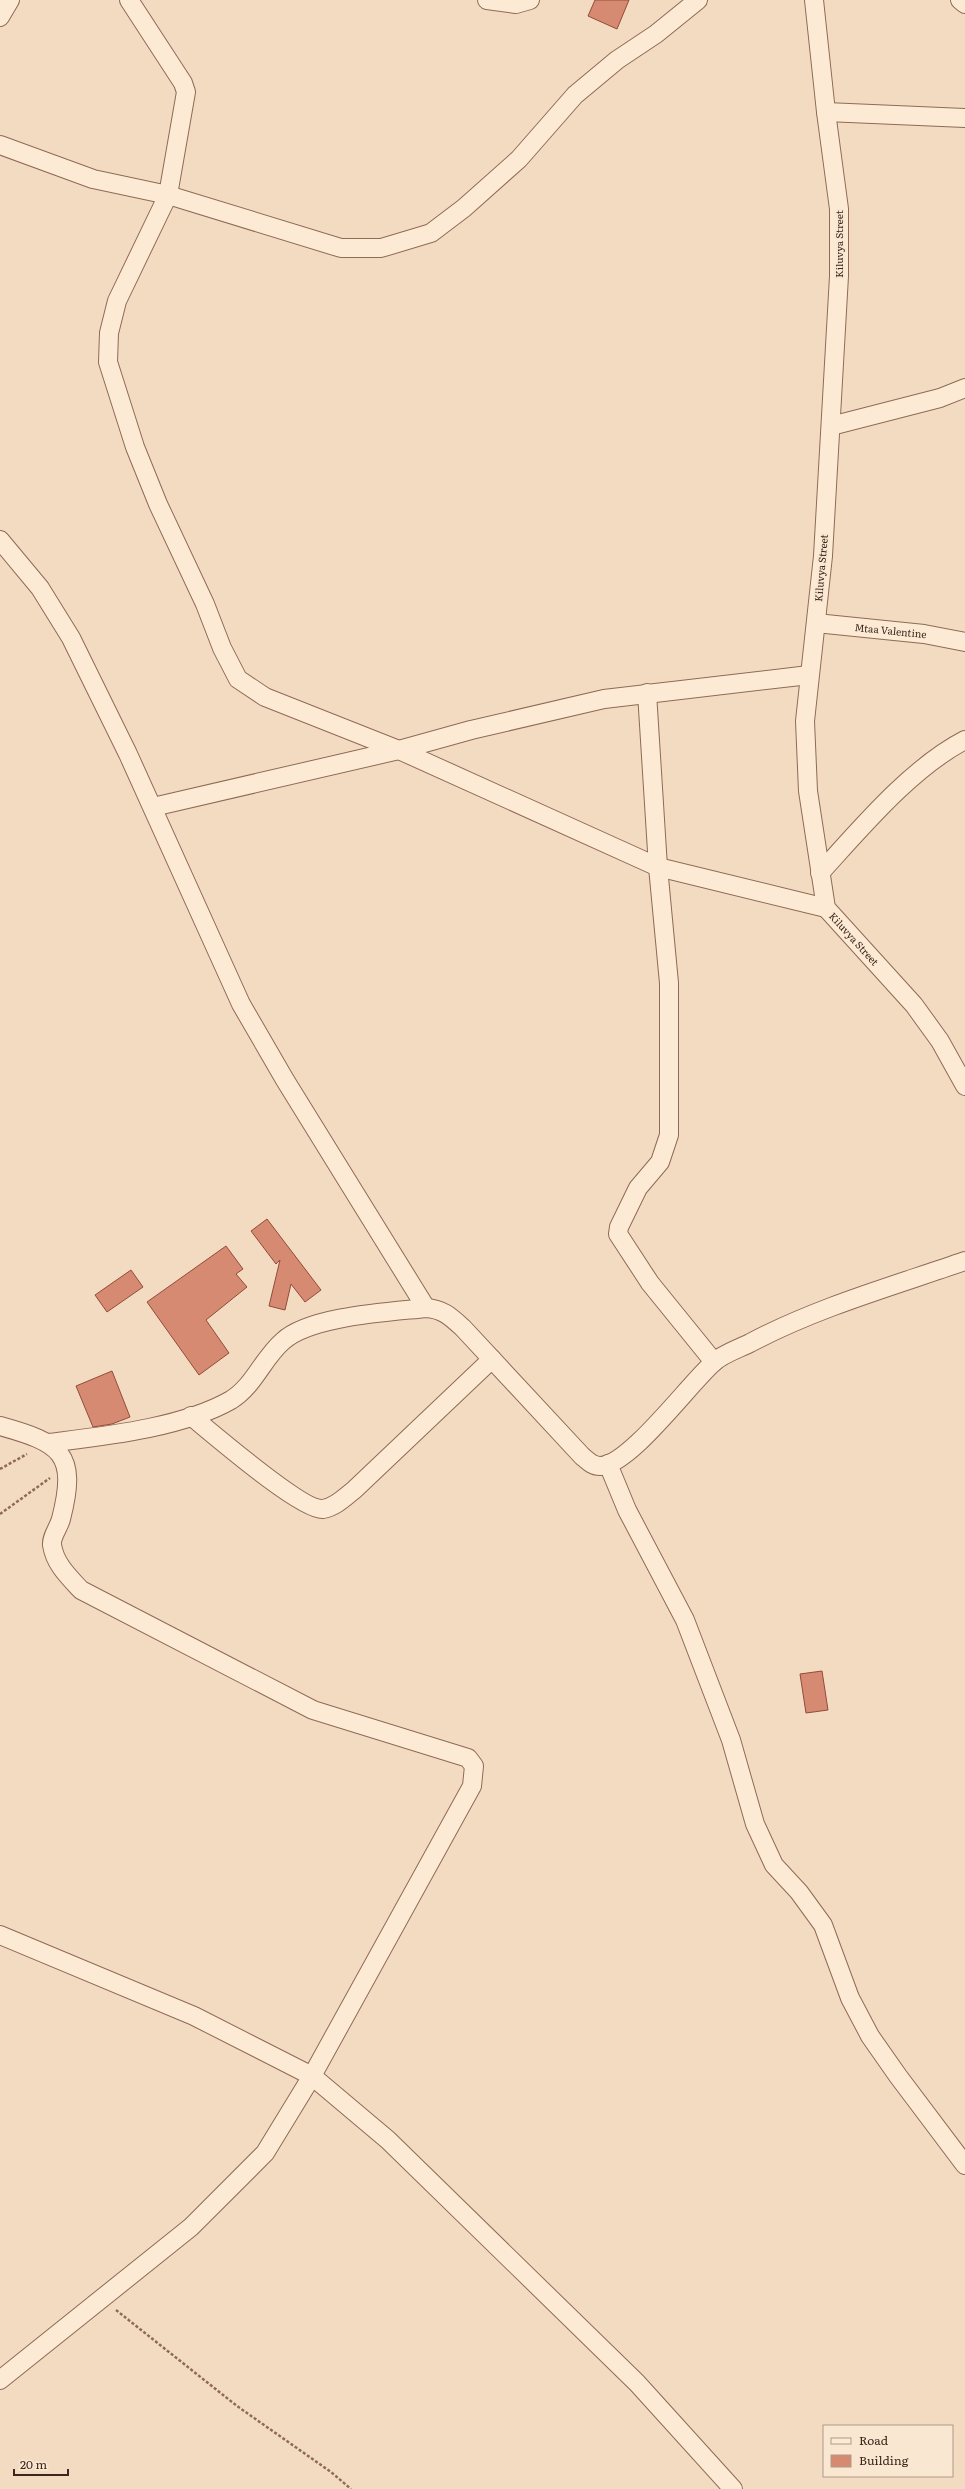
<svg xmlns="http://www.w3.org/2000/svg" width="965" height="2489" viewBox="0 0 965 2489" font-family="Literata,serif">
<rect width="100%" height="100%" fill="#f3dbc1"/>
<path fill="#d68a72" stroke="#914c39" d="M595 0H629L617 29 588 16Z
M267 1219 321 1290 305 1302 291 1284 285 1310 269 1306 280 1260 276 1264 251 1231Z
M226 1246 243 1269 236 1274 247 1287 206 1320 229 1353 199 1375 147 1302Z
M131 1270 143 1287 107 1312 95 1295Z
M112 1371 130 1417 112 1424 93 1427 76 1386Z
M822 1671 828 1710 806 1713 800 1674Z"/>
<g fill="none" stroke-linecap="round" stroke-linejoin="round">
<defs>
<g id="minor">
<path d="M129 0 183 83 186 92 168 195 117 301 109 333 108 362 135 447 158 504 205 604 222 648 238 679 265 697 399 750 658 867 826 908"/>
<path d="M487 0 516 4 530 0"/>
<path id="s1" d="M814 0 826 112 839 209V276L823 556 805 721 808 791 826 908 914 1005 940 1041 965 1086"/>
<path d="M960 0 965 4"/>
<path d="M0 17 10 0"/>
<path d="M826 112 965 118"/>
<path d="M0 145 93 179 168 195 341 248H381L431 233 464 208 519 159 575 95 617 60 656 34 698 0"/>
<path d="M831 426 940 398 965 388"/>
<path d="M0 540 40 588 71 638 128 754 241 1004 285 1080 426 1308"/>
<path id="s2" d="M816 623 924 634 965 642"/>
<path d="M647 693 658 867 669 983V1135L660 1162 638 1188 619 1227 618 1234 650 1283 714 1362"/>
<path d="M153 807 399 750 471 730 604 699 809 675"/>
<path d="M820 873C861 828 911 768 965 740"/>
<path d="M191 1416C212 1433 302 1511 323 1509 335 1507 344 1498 354 1490L492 1359"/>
<path d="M0 1426C61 1443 78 1453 61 1519 59 1527 51 1537 52 1545 55 1564 68 1576 81 1590L313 1710 468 1758 474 1766 472 1786 312 2076 265 2153 191 2227 0 2380"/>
<path d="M49 1443C104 1436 182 1428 231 1400 254 1386 263 1358 283 1341 310 1316 389 1312 426 1308 443 1309 451 1317 463 1328L582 1456C588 1461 592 1466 600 1466 629 1466 689 1384 713 1363 722 1354 738 1349 750 1343 818 1307 893 1286 965 1261"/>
<path d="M608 1464 627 1510 685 1620 731 1740 755 1824 774 1865 799 1892 823 1925 850 1998 870 2036 898 2076 965 2165"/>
<path d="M0 1935 194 2016 312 2076 388 2140 637 2383 733 2489"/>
</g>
</defs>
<use href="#minor" stroke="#8f6a56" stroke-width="20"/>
<path stroke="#8f6a56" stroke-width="2.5" stroke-dasharray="3 2" stroke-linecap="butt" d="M0 1469 27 1454
M0 1514 50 1478
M116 2310 237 2406 331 2472 351 2489"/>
<use href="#minor" stroke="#fdead5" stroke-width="18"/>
</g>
<g text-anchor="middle" stroke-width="4" stroke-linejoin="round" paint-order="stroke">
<g font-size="10" fill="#3d261c" stroke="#f9e7d1">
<text transform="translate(839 244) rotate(-90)" y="4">Kiluvya Street</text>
<text transform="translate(821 568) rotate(-85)" y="4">Kiluvya Street</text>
<text dy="4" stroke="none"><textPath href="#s2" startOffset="75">Mtaa Valentine</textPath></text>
<text dy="4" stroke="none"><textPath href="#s1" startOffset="954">Kiluvya Street</textPath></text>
</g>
</g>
<rect x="823" y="2425" width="130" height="52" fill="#f9e7d1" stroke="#ae9a89"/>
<rect x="831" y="2438" width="20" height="6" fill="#fdead5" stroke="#ae9a89"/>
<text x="859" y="2445" font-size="12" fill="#3d261c">Road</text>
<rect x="831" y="2455" width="20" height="12" fill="#d68a72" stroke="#ae9a89"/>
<text x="859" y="2465" font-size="12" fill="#3d261c">Building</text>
<path d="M14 2469v6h54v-6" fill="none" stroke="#3d261c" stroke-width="2"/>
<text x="20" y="2469" font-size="12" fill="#3d261c" stroke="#f9e7d1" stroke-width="3" paint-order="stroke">20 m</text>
</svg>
